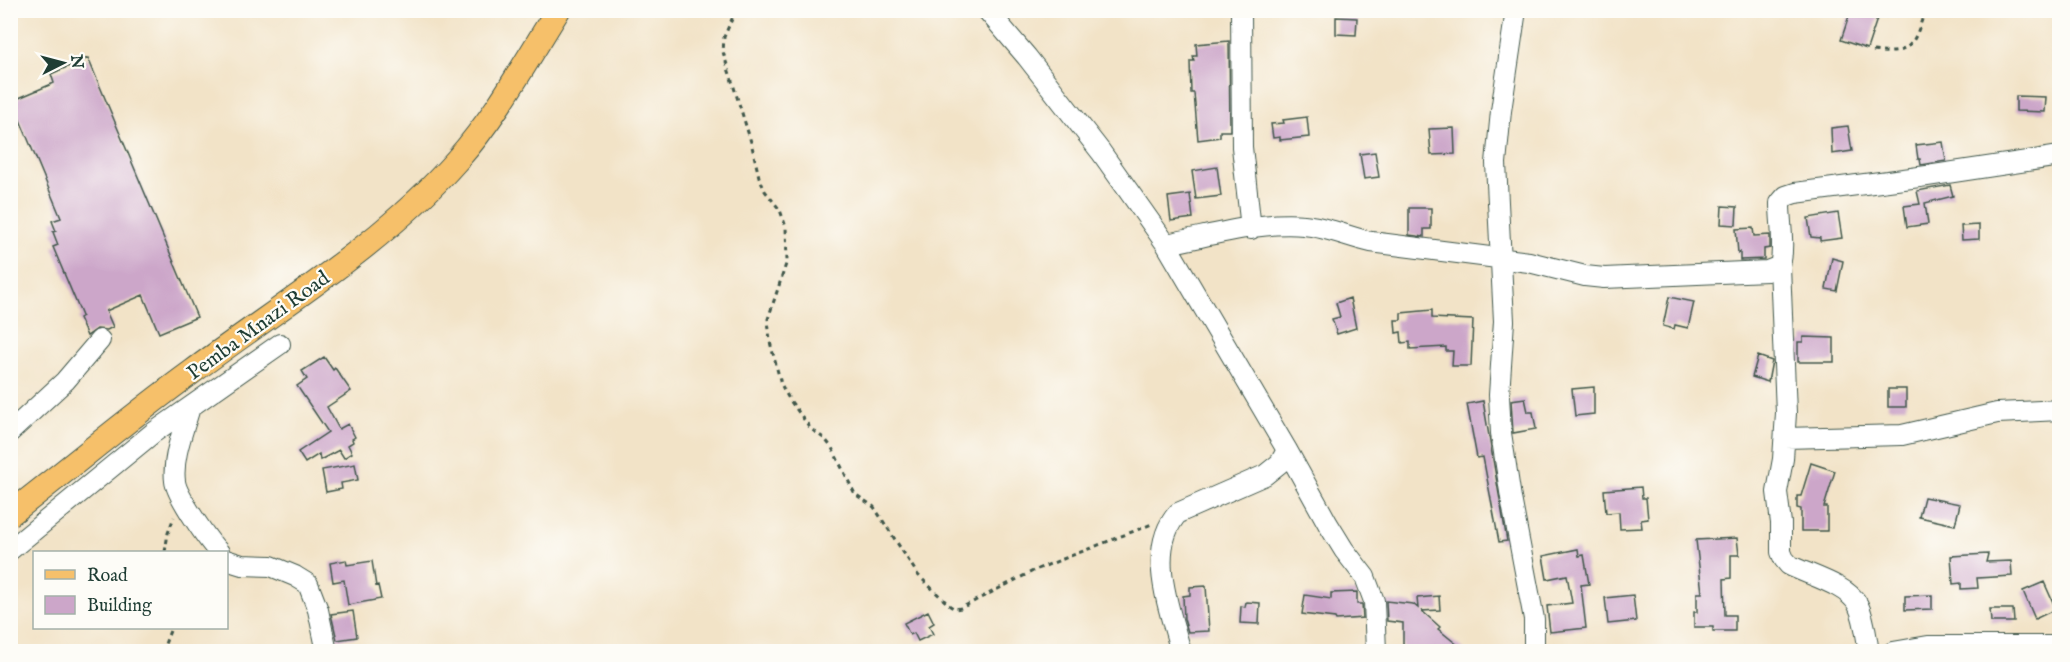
<svg xmlns="http://www.w3.org/2000/svg" width="2070" height="662" viewBox="0 0 2070 662" font-family="'IM FELL English',serif">
<rect width="100%" height="100%" fill="#fdfcf7"/>
<filter id="ink" filterUnits="userSpaceOnUse"><feTurbulence type="fractalNoise" baseFrequency=".0167" numOctaves="2"/><feDisplacementMap in="SourceGraphic" scale="12" xChannelSelector="R" yChannelSelector="G"/><feConvolveMatrix kernelMatrix="1 2 1 2 8 2 1 2 1" color-interpolation-filters="sRGB"/></filter>
<filter id="wash" filterUnits="userSpaceOnUse"><feTurbulence type="fractalNoise" baseFrequency=".008" numOctaves="4" result="noise"/><feDisplacementMap in="SourceGraphic" scale="24" xChannelSelector="R" yChannelSelector="G"/><feGaussianBlur stdDeviation="1.35" result="paint"/><feColorMatrix in="noise" values="0 0 0 0 0 0 0 0 0 0 0 0 0 0 0 0 0 1.4 0 .05"/><feComposite in="paint" operator="in"/></filter>
<g filter="url(#wash)">
<rect width="100%" height="100%" fill="#f2e3c7"/>
<g id="blocks">
<path fill="#cca6c9" d="M1851 10H1880L1867 49 1841 40Z
M1336 17 1357 18 1356 35 1336 34Z
M1229 41 1230 131H1220V137L1198 140 1194 93H1191L1190 61H1194L1193 56H1197L1196 44Z
M88 58 197 317 159 333 143 295 106 311 113 327 107 330 97 329 87 336 79 318 82 316 53 247 58 245 53 232 56 231 52 221 61 218 12 101 54 83 51 74Z
M2016 96 2046 97 2045 112 2016 111Z
M1307 117 1309 137 1280 140V137L1273 138 1271 124 1284 123 1283 120Z
M1848 126 1852 151 1832 154 1831 128Z
M1454 128 1455 154 1431 155 1429 129Z
M1943 142 1946 161 1921 165 1920 159H1918L1916 145Z
M1375 152 1379 177 1364 179 1360 154Z
M1217 167 1221 196 1196 199 1192 171Z
M1950 185 1953 196 1925 203 1928 224 1907 227 1904 206 1920 204 1917 191Z
M1190 194 1193 218 1171 221 1168 197Z
M1722 206 1737 207 1736 225 1721 224Z
M1409 208H1431V229H1424V237L1409 235Z
M1838 213 1842 238 1820 241V238L1811 237 1808 218Z
M1979 225V239L1962 240 1961 226Z
M1753 228 1754 236 1770 235V248L1764 249V259L1740 260V252L1738 253 1736 229Z
M1832 258 1843 261 1837 291 1826 289Z
M1669 297 1694 302 1688 328 1675 325 1674 329 1663 326Z
M1350 298 1356 328 1337 334 1332 319 1340 317 1336 303Z
M1432 310V318L1473 320 1471 366H1452L1453 351H1446V347L1410 349V342L1402 343 1401 332 1396 333 1395 320H1401V313Z
M1803 337 1834 338V362H1798V342H1803Z
M1758 356 1772 361 1768 382 1752 377Z
M324 357 333 370 335 368 351 391 327 407 339 429 348 424 355 437 352 439 353 442 348 445 352 453 344 458 339 450 320 460 319 454 305 463 298 452 328 432 297 386 307 379 302 371Z
M1594 387V414L1575 416 1572 389Z
M1888 389H1906V407H1888Z
M1525 398 1528 412H1533L1536 429 1513 433 1511 400Z
M1483 401 1507 541 1499 542 1483 457 1477 458 1467 404Z
M1811 463 1835 471 1824 507H1827V531H1801V509L1797 508V496H1801Z
M355 464 358 480 341 483 342 489 326 492 322 470Z
M1641 487 1642 498H1646L1648 519 1641 520 1642 528 1620 529 1619 512 1606 513 1604 490Z
M1924 497 1960 504 1955 525 1919 517Z
M1737 538 1739 555H1731V578L1724 579 1725 615H1735V631H1713V627H1694V612H1697V593H1702L1696 540Z
M1578 549 1579 556 1584 555 1589 584 1581 585 1586 628 1550 632 1547 606 1572 603 1567 575 1547 579 1543 556Z
M1988 554 1986 562 2011 561 2012 576 1977 578 1978 588 1961 589V583L1953 584 1951 556Z
M346 560 347 565 372 561 376 586 378 585 381 599 348 605 344 580 333 582 330 563Z
M2044 582 2056 609 2035 619 2023 591Z
M1206 586 1209 631 1188 632 1184 619 1183 596 1190 595V587Z
M1357 592V604H1362L1363 618 1336 620 1335 618 1302 614 1305 595 1331 599V593Z
M1633 595 1636 621 1608 624 1605 598Z
M1932 595V609L1905 610V596Z
M1439 596 1440 610 1422 611 1440 627 1438 629 1465 651H1403V623L1387 621 1386 601 1413 604 1418 608 1417 598Z
M1246 602 1260 603 1259 624 1240 623 1241 606 1245 607Z
M1990 609H2013L2014 622H1991Z
M353 611 357 637 337 640 331 614Z
M928 611 934 623 929 626 933 634 918 641 914 633 910 635 904 623Z"/>
</g>
</g>
<g filter="url(#ink)">
<use href="#blocks" fill-opacity="0" stroke="#3f564a" stroke-width="1.5"/>
<g fill="none" stroke-linecap="round" stroke-linejoin="round">
<defs>
<path id="minor" d="M987 10 1027 57 1101 152 1166 244 1287 450 1328 524 1344 550 1365 577 1374 601 1376 652
M1241 10 1242 147 1251 229
M1516 10 1501 111 1496 163 1504 321 1499 395 1501 433 1511 498 1534 619V652
M1166 244C1210 236 1258 221 1304 225 1327 227 1349 237 1371 242L1529 262 1585 276 1604 278 1767 271 1780 266C1785 245 1780 224 1780 203L1786 196 1795 193 1927 176 2060 156
M1780 266 1786 413 1783 459 1777 492 1781 523V552L1784 559 1789 565C1808 575 1848 585 1858 605 1865 619 1866 636 1869 652
M190 407C184 429 172 457 175 481 176 495 209 542 219 552
M10 432 65 381 100 340
M1785 438 1902 435 1997 413 2060 410
M10 550 153 433 280 344
M226 560 242 565 271 566 295 576 308 584 318 610 327 652
M1181 652C1170 610 1145 550 1178 513L1265 475 1280 463 1287 450
M1893 652 1928 646H2060"/>
<path id="major" d="M10 514C71 467 130 417 192 372 283 304 381 246 457 160 497 115 526 61 558 10"/>
</defs>
<use href="#minor" stroke="#3f564a" stroke-width="22"/>
<use href="#major" stroke="#3f564a" stroke-width="26"/>
<path stroke="#3f564a" stroke-width="3" stroke-dasharray="4.5 4.5" stroke-linecap="butt" d="M736 10 724 37 723 52 751 142 759 177 765 191 780 210 786 227 787 261 768 319 770 342 781 384 789 399 811 429 825 439 832 448 855 494 874 507 918 575 950 606 955 609 961 608 1035 570 1152 524
M1873 51C1911 56 1914 45 1925 10
M165 552 168 533 174 517
M162 652 171 628"/>
<use href="#minor" stroke="#fff" stroke-width="20"/>
<use href="#major" stroke="#f6c06b" stroke-width="24"/>
</g>
</g>
<g text-anchor="middle" stroke-width="4.5" stroke-linejoin="round" paint-order="stroke">
<g font-size="21" fill="#1f3d34" stroke="#fdfcf7">
<text transform="translate(258 325) rotate(-36)" y="7">Pemba Mnazi Road</text>
</g>
</g>
<rect width="2070" height="662" fill="none" stroke="#fdfcf7" stroke-width="36"/>
<rect x="33" y="551" width="195" height="78" fill="#fdfcf7" stroke="#a4b0a9" stroke-width="1.5"/>
<rect x="45" y="570" width="30" height="9" fill="#f6c06b" stroke="#a4b0a9" stroke-width="1.5"/>
<text x="87" y="581" font-size="18" fill="#1f3d34">Road</text>
<rect x="45" y="596" width="30" height="18" fill="#cca6c9" stroke="#a4b0a9" stroke-width="1.5"/>
<text x="87" y="611" font-size="18" fill="#1f3d34">Building</text>
<g transform="translate(63 63) rotate(84)" stroke="#fdfcf7" stroke-width="4.5" paint-order="stroke">
<path d="M0-4.5L10 22L0 15L-10 22Z" fill="#1f3d34"/>
<text y="-9" font-size="16" font-weight="bold" text-anchor="middle" fill="#1f3d34">N</text>
</g>
</svg>
